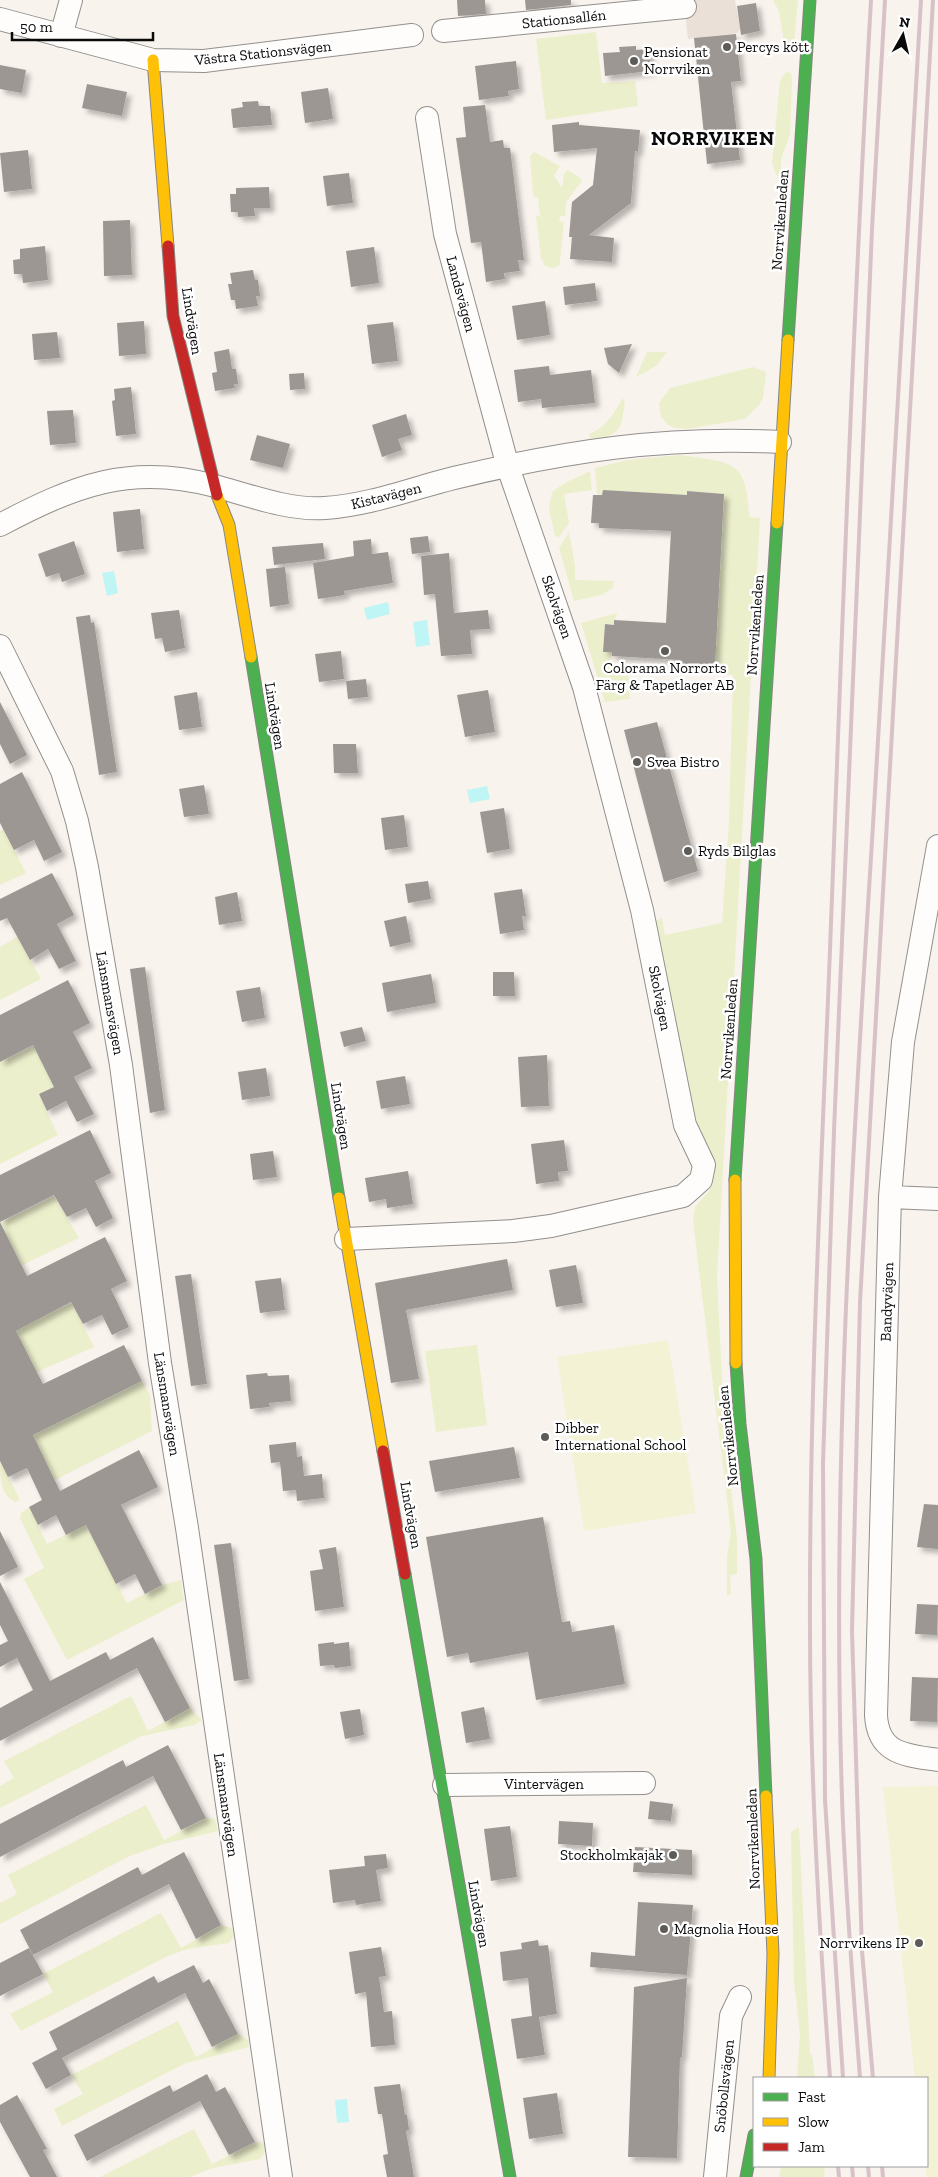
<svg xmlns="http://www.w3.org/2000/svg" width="938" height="2177" viewBox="0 0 938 2177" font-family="'Zilla Slab',serif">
<defs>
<filter id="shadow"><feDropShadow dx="4.5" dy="4.5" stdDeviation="2.5" flood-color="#0004"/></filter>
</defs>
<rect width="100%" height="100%" fill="#f9f3ed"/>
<path fill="#ecefcb" d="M773 0H798L793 55 785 49 779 11Z
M596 32 602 83 635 81 638 106 546 120 536 39Z
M786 72 791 73 792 79 790 135 781 159V170L777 177 772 163 780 81Z
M534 152 560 166 554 176 562 188 564 173 568 170 580 178 582 181 566 202 565 216H560L559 221 564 222 560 261 559 266 552 268 545 266 541 258 536 216H540L538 198 533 196 530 156Z
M647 352H667L656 366 636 377Z
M753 367 766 372 763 398 759 405 746 418 739 420 687 429 675 428 668 425 661 417 659 403 670 388Z
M623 398C626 404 624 408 623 414 621 434 609 439 590 438L589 434C606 428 614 413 623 398Z
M680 455C732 463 747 458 749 517L760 518 717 1276 725 1439 737 1538V1574L730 1575 731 1595H727V1557L731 1532 693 1221 695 1207 709 1191 712 1183 714 1170 695 1124 653 922 662 918 665 935 722 923 729 821 733 675 681 671 683 665 715 666 724 494 688 491 687 495 603 490 602 495 597 494 595 468 628 460Z
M590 471 592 490 564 494 569 523 559 537 555 536 549 509 552 492 563 484Z
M569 532 575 566V580L614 581 613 588 601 595 574 601 559 548Z
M617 613 614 625 605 624 603 651 612 652 609 665 628 669 630 699 605 702 581 623Z
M4 829 26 873 0 885V831Z
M17 937 41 979 0 1000V947Z
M34 1045 54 1087 39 1095 58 1135 0 1164V1062Z
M54 1196 79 1238 22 1265 0 1223Z
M72 1303 94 1347 37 1372 15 1329Z
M477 1345 487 1425 436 1432 425 1351Z
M142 1381 150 1395 152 1431 55 1480 33 1435Z
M0 1461 20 1500 15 1502C0 1495 0 1477 0 1461Z
M29 1507 47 1544 86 1525 127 1603 162 1585 181 1580 184 1600 67 1660 24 1579 44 1568 20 1518 21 1513Z
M131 1696 148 1731 190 1708 202 1720 194 1725 142 1736 0 1808V1786L14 1778 4 1761Z
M146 1805 164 1840 206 1818 215 1819 218 1831 164 1844 130 1856 0 1924V1903L17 1894 8 1875Z
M799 1827 810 2054 812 2055 815 2078H797L800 2034 794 1982 791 1837V1832Z
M161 1913 181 1948 221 1925 232 1928 234 1936 229 1943 188 1949 170 1955 21 2031 10 2014 53 1992 43 1974Z
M178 2021 196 2057 238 2034 248 2040 249 2047 186 2063 62 2126 54 2109 83 2094 71 2075Z
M194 2129 212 2164 255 2142 265 2143 266 2151 260 2159 213 2168 190 2177H100Z
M781 2166H824L825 2177H779Z"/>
<path fill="#f4f2d5" d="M668 1340 696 1513 584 1531 557 1357Z
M938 1786V2177H926L927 2078H915L883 1787Z"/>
<path fill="#eae0d8" d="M684 0H735L740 28 738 33 688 39Z"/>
<path fill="#c0f5f6" d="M114 571 118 593 107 596 102 573Z
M388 602 390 614 367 620 364 608Z
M427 620 430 645 416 647 413 622Z
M487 786 490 799 470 803 467 790Z
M347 2099 349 2122 337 2123 335 2100Z"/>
<path fill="#9c9793" filter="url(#shadow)" d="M457 0H485L486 14 458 16Z
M525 0H571V5L526 10Z
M756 3 760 31 741 35 737 6Z
M736 34 741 81 731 82 740 160 707 164 694 38Z
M636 46V50L649 49 651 71 605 76 603 53 620 52 619 47Z
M516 61 519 89 508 91 509 96 479 100 475 66Z
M0 65 26 70 22 93 0 89Z
M87 84 127 92 122 116 82 108Z
M328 88 333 119 305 123 301 92Z
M258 101 259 106H270L272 125 233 128 231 109 243 107 242 102Z
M485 105 490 142 503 140 504 148H510L524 260H518L520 271 504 273 505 279 486 282 481 242 471 243 456 138 466 137 463 107Z
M579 122V125L640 130 638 152 635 151 631 203 589 235 614 238 612 262 570 259 572 237H569L572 202 593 185 597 148 554 152 552 125Z
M28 150 32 189 4 192 0 153Z
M349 173 353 203 327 206 323 176Z
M269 187 270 208H254L255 216 238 217V212H231L230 194H236V188Z
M130 220 132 275 104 276 103 221Z
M45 246 48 280 23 283 22 274H14L13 260 20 259V249Z
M374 247 379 283 351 287 346 251Z
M253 270 255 280H258L260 296H256L258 306 236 309 235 300H231L228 284H232L230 273Z
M595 283 597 301 565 305 563 287Z
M545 301 550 335 517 340 512 306Z
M144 321 146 354 119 356 117 323Z
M393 322 398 361 372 364 367 325Z
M57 332 60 358 34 360 32 334Z
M632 344 619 373 608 364 604 348Z
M229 349 232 369H236L238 384H234L235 388 215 391 212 373 217 372 214 352Z
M549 366 550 375 591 370 595 403 542 408 541 399 518 402 514 370Z
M304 373 305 389 290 390 289 374Z
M131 387 136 434 116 436 112 401 115 400 114 389Z
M73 410 76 443 50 445 47 411Z
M406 414 412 435 398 439 402 450 382 457 372 425Z
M257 435 290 444 283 468 250 460Z
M603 490 687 495V491L724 494 715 666 679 664 680 660 612 656V652H603L605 624 614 625V620L666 623 671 531 599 528V523H591L593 495H602Z
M140 509 144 549 117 552 113 512Z
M428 536 430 552 412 554 410 538Z
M371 539 372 554 388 552 393 583 344 591 345 595 318 599 313 563 354 556 353 541Z
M74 541 85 574 62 582 59 573 46 577 38 554Z
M323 543 325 559 274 565 272 547Z
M449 553 454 613 488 610 490 629 470 630 472 654 441 656 435 594 424 595 421 556Z
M285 567 289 604 270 607 266 569Z
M179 610 185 648 165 652 162 638 155 639 151 613Z
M90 615 91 623 94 622 117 772 99 775 76 617Z
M341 651 344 679 319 682 315 654Z
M366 679 368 697 348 699 346 681Z
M488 690 495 732 465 737 457 695Z
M197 692 202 727 179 730 174 696Z
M0 702 27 755 10 764 0 744Z
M657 722 698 871 664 882 624 730Z
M333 744H356L358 773H334Z
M22 772 62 852 44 861 34 840 14 850 0 823V784Z
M204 785 209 814 184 817 179 789Z
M504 808 510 849 487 853 480 812Z
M404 815 408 847 385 850 381 818Z
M52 873 74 915 57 924 76 961 59 969 48 949 30 960 7 918 0 921V899Z
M428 881 431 899 408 903 405 884Z
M522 889 526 916H522L524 930 500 934 494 893Z
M237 892 242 921 219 925 215 897Z
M406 916 411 942 390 947 384 921Z
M145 967 165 1110 150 1113 130 969Z
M493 972H514L515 996H493Z
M431 974 436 1003 387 1012 382 983Z
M68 980 90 1023 73 1032 92 1068 74 1077 94 1114 77 1122 66 1101 47 1111 39 1094 54 1087 33 1045 0 1062V1015Z
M260 987 265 1018 242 1022 236 991Z
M362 1027 366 1041 344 1047 340 1032Z
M547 1055 549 1106 521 1107 518 1057Z
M266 1068 270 1096 242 1100 238 1072Z
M405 1076 410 1104 381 1109 376 1081Z
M90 1130 111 1173 95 1181 113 1218 96 1227 86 1208 67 1217 54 1195 0 1222V1175Z
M564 1140 568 1171 558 1172 559 1181 536 1184 531 1144Z
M273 1151 277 1177 253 1180 250 1154Z
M408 1171 413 1204 387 1208 386 1199 369 1202 365 1178Z
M0 1222 27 1276 105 1237 127 1281 111 1289 129 1327 112 1335 102 1315 83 1324 71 1302 16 1331 43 1384 124 1345 142 1381 33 1435 60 1491 139 1450 158 1487 121 1505 162 1585 145 1594 135 1574 116 1584 86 1525 66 1535 56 1515 38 1525 29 1507 42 1500 27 1468 8 1477 0 1461Z
M507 1259 513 1290 406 1310 419 1379 391 1383 375 1283Z
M576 1265 583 1303 556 1307 549 1270Z
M191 1274 207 1384 191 1386 175 1276Z
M281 1278 285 1310 260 1313 255 1281Z
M267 1373 268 1376 289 1375 291 1401 269 1403 270 1407 250 1409 246 1375Z
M296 1442 297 1457 302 1456 304 1476 322 1474 324 1498 297 1501 296 1490 283 1491 280 1462 271 1463 269 1445Z
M514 1447 520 1478 435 1492 429 1461Z
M924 1504 938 1505V1549L917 1547Z
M543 1517 562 1622 570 1621 572 1632 614 1625 625 1684 536 1700 528 1652 470 1663 468 1653 447 1657 426 1537Z
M0 1531 18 1567 0 1576Z
M231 1543 249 1679 234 1681 214 1545Z
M336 1547 344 1607 315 1611 310 1571 323 1569 319 1550Z
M0 1582 50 1681 106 1652 110 1660 153 1637 190 1708 165 1722 137 1668 0 1741V1708L33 1690 17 1658 0 1667V1645L8 1641 0 1625Z
M917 1604 938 1605 937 1635 915 1634Z
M334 1642V1644L349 1642 351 1666 335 1668 334 1665 320 1666 318 1644Z
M912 1677 938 1678 937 1722 910 1721Z
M484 1707 490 1739 466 1743 461 1712Z
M360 1709 364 1735 345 1739 340 1712Z
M168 1745 206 1818 181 1830 153 1776 0 1857V1824L123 1760 126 1767Z
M650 1801 673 1804 671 1821 648 1819Z
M559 1821 593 1823 592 1846 558 1844Z
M510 1826 517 1877 491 1881 484 1829Z
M635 1847 692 1850V1875L633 1872Z
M184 1852 221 1925 196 1939 169 1884 33 1955 20 1930 138 1867 142 1875Z
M386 1854 388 1868 376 1870 381 1901 356 1905 355 1900 333 1903 329 1870 365 1866 364 1856Z
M638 1902 693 1905 687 1975 590 1967 591 1952 635 1956Z
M538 1940 539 1946 548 1945 557 2014 539 2017 545 2055 517 2059 511 2019 532 2016 528 1978 503 1981 500 1952 522 1949 521 1943Z
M381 1947 386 1976 379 1977 384 2012 392 2011 395 2045 371 2047 366 1992 355 1994 349 1952Z
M29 1948 43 1974 0 1996V1963Z
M194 1965 203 1983 209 1979 238 2034 212 2047 185 1993 62 2058 71 2075 46 2089 32 2063 58 2049 60 2055 49 2032 154 1976 158 1983Z
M687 1978 682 2057H680L677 2158 628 2157 634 1987Z
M207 2074 216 2092 225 2087 255 2142 229 2155 200 2101 87 2161 74 2135 170 2085 173 2092Z
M400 2084 405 2115H407L409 2130 406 2131 414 2177H387L383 2155 388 2154 382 2114H378L374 2087Z
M557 2093 563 2134 529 2139 523 2098Z
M17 2095 47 2149 43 2150 57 2177H30L0 2122V2105Z"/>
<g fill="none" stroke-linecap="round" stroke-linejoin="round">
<defs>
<path id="street" d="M0 19 153 60 204 61 412 35
M443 31 685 7
M61 36 71 0
M0 525C74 486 130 463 215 486 248 495 291 511 325 508 370 505 410 489 454 478 566 451 665 436 780 442
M0 646 62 771 77 821 87 867 121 1065 160 1363 187 1528 281 2177
M938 846 903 1042 890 1197 876 1715C878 1755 907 1755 938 1760
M890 1197 938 1199
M346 1239 513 1231 551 1226 683 1196 701 1180 704 1165 685 1125 642 910 584 687 508 467 445 234 427 118
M444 1785 644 1783
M715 2177 731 2016 740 1997"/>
<path id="fast" d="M788 340 810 0
M251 657 339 1198
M735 1180 777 523
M736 1363 740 1424 756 1559 766 1796
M405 1574 510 2177
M746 2177 754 2135"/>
<path id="slow" d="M153 60 168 246
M217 495 229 525 251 657
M777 523 788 340
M735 1180 736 1363
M339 1198 383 1451
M766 1796 773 1954 769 2078"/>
<path id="jam" d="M168 246 173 316 217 495
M383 1451 405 1574"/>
</defs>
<use href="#street" stroke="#928f8c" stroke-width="24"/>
<use href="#fast" stroke="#888683" stroke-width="13"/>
<use href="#slow" stroke="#888683" stroke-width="13"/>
<use href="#jam" stroke="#888683" stroke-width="13"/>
<use href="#street" stroke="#fefdfc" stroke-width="22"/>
<use href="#fast" stroke="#4caf50" stroke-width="11"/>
<use href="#slow" stroke="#ffc107" stroke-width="11"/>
<use href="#jam" stroke="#c62828" stroke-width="11"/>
<path stroke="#d7c2c8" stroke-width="4" d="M830 2078C819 1929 810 1779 810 1629 809 1403 821 1177 830 950 842 633 853 317 871 0
M843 2078 825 1800 823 1463 834 1131 872 229 885 0
M860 2078C853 1985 845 1891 842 1797 831 1472 853 1148 873 825 889 550 906 275 921 0
M873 2078 862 1951 852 1631 860 1302 933 0
M838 2166 839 2177
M852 2166 853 2177
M868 2166 869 2177
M882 2166 883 2177"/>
</g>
<g fill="#5e5c59" stroke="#fff" stroke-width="2">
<circle cx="727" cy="47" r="5"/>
<circle cx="634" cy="61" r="5"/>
<circle cx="665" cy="651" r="5"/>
<circle cx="637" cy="762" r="5"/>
<circle cx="688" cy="851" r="5"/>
<circle cx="545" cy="1437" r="5"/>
<circle cx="673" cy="1855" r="5"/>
<circle cx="664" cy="1929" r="5"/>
<circle cx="919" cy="1943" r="5"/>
</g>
<g text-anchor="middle" stroke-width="5" stroke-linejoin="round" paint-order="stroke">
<g font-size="15" fill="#0a0a0a" stroke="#fff">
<text transform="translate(564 19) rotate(-6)" y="5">Stationsallén</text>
<text transform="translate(263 53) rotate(-6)" y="5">Västra Stationsvägen</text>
<text transform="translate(780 220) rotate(-86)" y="5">Norrvikenleden</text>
<text transform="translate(461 294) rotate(75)" y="5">Landsvägen</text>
<text transform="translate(192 321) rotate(81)" y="5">Lindvägen</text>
<text transform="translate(386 496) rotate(-14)" y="5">Kistavägen</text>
<text transform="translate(557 607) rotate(71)" y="5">Skolvägen</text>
<text transform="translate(755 625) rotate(-86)" y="5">Norrvikenleden</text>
<text transform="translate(275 716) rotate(81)" y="5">Lindvägen</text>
<text transform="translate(660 998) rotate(79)" y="5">Skolvägen</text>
<text transform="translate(110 1003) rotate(80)" y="5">Länsmansvägen</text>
<text transform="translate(729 1029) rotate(-86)" y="5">Norrvikenleden</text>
<text transform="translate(341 1116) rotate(81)" y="5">Lindvägen</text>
<text transform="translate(887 1302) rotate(-88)" y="5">Bandyvägen</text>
<text transform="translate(167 1404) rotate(81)" y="5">Länsmansvägen</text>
<text transform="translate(728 1436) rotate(-96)" y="5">Norrvikenleden</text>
<text transform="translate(411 1515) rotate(80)" y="5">Lindvägen</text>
<text x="544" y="1789">Vintervägen</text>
<text transform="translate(226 1805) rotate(82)" y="5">Länsmansvägen</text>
<text transform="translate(753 1839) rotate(-92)" y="5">Norrvikenleden</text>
<text transform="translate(479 1914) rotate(80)" y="5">Lindvägen</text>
<text transform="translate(724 2086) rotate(-84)" y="5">Snöbollsvägen</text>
</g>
<g font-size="15" fill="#0a0a0a" stroke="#fff" text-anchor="start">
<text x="737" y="52">Percys kött</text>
<text x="644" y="57">Pensionat<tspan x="644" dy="17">Norrviken</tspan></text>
<text x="665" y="673" text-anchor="middle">Colorama Norrorts<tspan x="665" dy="17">Färg &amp; Tapetlager AB</tspan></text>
<text x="647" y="767">Svea Bistro</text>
<text x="698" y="856">Ryds Bilglas</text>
<text x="555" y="1433">Dibber<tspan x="555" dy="17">International School</tspan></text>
<text x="663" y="1860" text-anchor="end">Stockholmkajak</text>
<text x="674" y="1934">Magnolia House</text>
<text x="909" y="1948" text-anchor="end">Norrvikens IP</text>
</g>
<g font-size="20" font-weight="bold" letter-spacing="1" fill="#0a0a0a" stroke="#fff">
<text x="713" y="145">NORRVIKEN</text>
</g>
</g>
<rect x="753" y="2077" width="175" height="90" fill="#ffffff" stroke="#9d9d9d"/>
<rect x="763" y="2093" width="25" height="8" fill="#4caf50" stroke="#9d9d9d"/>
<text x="798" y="2102" font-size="15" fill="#0a0a0a">Fast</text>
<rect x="763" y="2118" width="25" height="8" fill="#ffc107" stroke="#9d9d9d"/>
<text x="798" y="2127" font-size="15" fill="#0a0a0a">Slow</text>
<rect x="763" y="2143" width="25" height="8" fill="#c62828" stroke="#9d9d9d"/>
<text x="798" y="2152" font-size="15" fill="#0a0a0a">Jam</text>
<g transform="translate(903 35) rotate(8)" stroke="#ffffff" stroke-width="4" paint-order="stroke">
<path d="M0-4L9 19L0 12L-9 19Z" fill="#0a0a0a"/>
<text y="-8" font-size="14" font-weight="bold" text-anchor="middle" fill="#0a0a0a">N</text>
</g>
<path d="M12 32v8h141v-8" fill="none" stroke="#0a0a0a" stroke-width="2.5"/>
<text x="20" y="32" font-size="15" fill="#0a0a0a" stroke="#ffffff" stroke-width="4" paint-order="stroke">50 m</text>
</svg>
